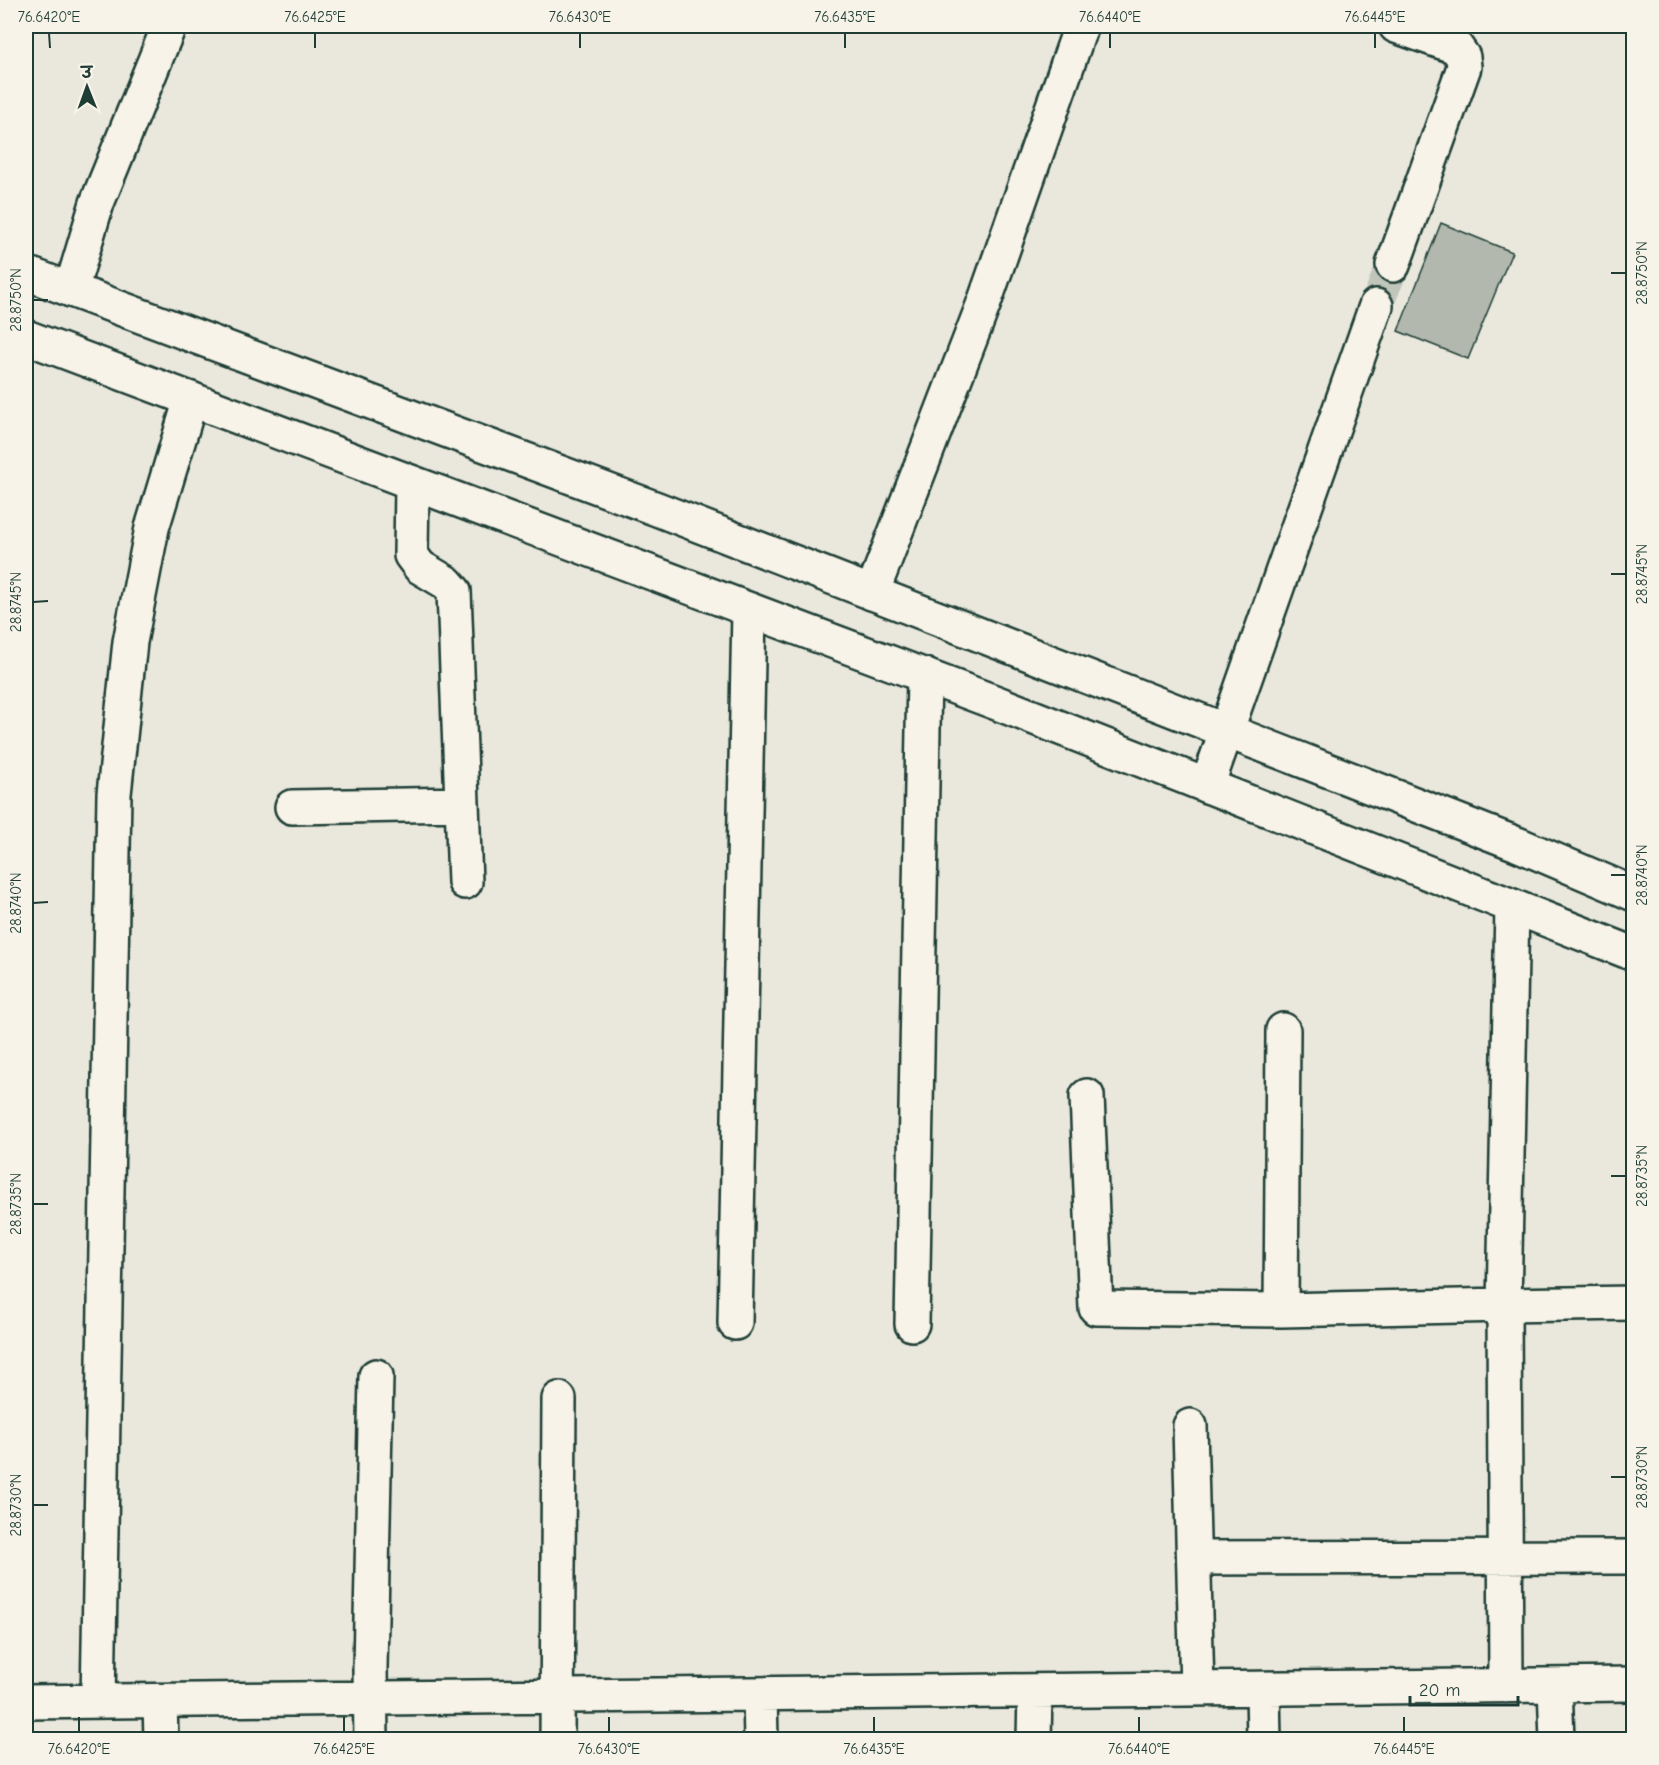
<svg xmlns="http://www.w3.org/2000/svg" width="1659" height="1765" viewBox="0 0 1659 1765" font-family="'Comic Neue','Playpen Sans Deva',sans-serif">
<rect width="100%" height="100%" fill="#eae8dd"/>
<filter id="ink" filterUnits="userSpaceOnUse"><feTurbulence type="fractalNoise" baseFrequency=".0167" numOctaves="2"/><feDisplacementMap in="SourceGraphic" scale="12" xChannelSelector="R" yChannelSelector="G"/><feConvolveMatrix kernelMatrix="1 2 1 2 8 2 1 2 1" color-interpolation-filters="sRGB"/></filter>
<g filter="url(#ink)">
<path fill="#b2b8ae" stroke="#1f3d34" stroke-width="1.5" d="M1441 223 1512 252 1468 359 1398 331Z"/>
<g fill="none" stroke-linecap="round" stroke-linejoin="round">
<path stroke="#c1c6bb" stroke-width="33" stroke-dasharray="33 16" stroke-linecap="butt" d="M1376 306 1393 265"/>
<defs>
<path id="minor" d="M1393 265 1464 67 1463 57 1456 47 1396 26
M71 290 97 203 169 26
M412 483 411 555 420 567 447 583 454 591 465 882
M872 593 984 303 1081 26
M1207 786 1376 306
M292 807 462 804
M1087 1096 1096 1308 1281 1310 1504 1305 1512 906
M1281 1310 1283 1030
M735 1323 749 610
M912 1324 924 675
M1190 1426 1197 1689
M1194 1558 1634 1557
M1506 1686 1504 1305 1634 1303
M1555 1686 1557 1740
M1263 1689 1264 1740
M760 1695 761 1740
M98 1701 114 794 130 642 152 528 191 399
M160 1701 161 1740
M26 1702 1634 1684
M371 1740 370 1668 376 1376
M557 1740 559 1399
M1034 1740 1035 1692"/>
<path id="major" d="M26 273 657 509 1517 844 1634 894
M26 337 997 703 1634 954"/>
</defs>
<use href="#minor" stroke="#1f3d34" stroke-width="38"/>
<use href="#major" stroke="#1f3d34" stroke-width="38"/>
<use href="#minor" stroke="#f7f3e8" stroke-width="33"/>
<use href="#major" stroke="#f7f3e8" stroke-width="33"/>
</g>
</g>
<path fill="none" stroke="#1f3d34" stroke-width="2" d="M49 33 50 48M315 33V48M580 33V48M845 33V48M1110 33V48M1375 33V48M1611 273H1626M33 300H48M1611 574H1626M33 602 48 601M1611 875H1626M33 903 48 902M1611 1176H1626M33 1204H48M1611 1477H1626M33 1505H48M79 1717V1732M344 1717V1732M609 1717V1732M874 1717V1732M1139 1717V1732M1404 1717V1732"/>
<rect width="1659" height="1765" fill="none" stroke="#f7f3e8" stroke-width="66"/>
<g transform="translate(87 87) rotate(359)" stroke="#f7f3e8" stroke-width="4.5" paint-order="stroke">
<path d="M0-4.5L10 22L0 15L-10 22Z" fill="#1f3d34"/>
<text y="-9" font-size="16" font-weight="bold" text-anchor="middle" fill="#1f3d34">उ</text>
</g>
<path d="M1410 1696v9h108v-9" fill="none" stroke="#1f3d34" stroke-width="3"/>
<text x="1419" y="1696" font-size="18" fill="#1f3d34" stroke="#f7f3e8" stroke-width="4.5" paint-order="stroke">20 m</text>
<rect x="33" y="33" width="1593" height="1699" fill="none" stroke="#1f3d34" stroke-width="2"/>
<g font-size="15" text-anchor="middle" fill="#1f3d34">
<text x="49" y="22">76.6420°E</text>
<text x="315" y="22">76.6425°E</text>
<text x="580" y="22">76.6430°E</text>
<text x="845" y="22">76.6435°E</text>
<text x="1110" y="22">76.6440°E</text>
<text x="1375" y="22">76.6445°E</text>
<text transform="translate(1642 273) rotate(-90)" y="5">28.8750°N</text>
<text transform="translate(16 300) rotate(-90)" y="5">28.8750°N</text>
<text transform="translate(1642 574) rotate(-90)" y="5">28.8745°N</text>
<text transform="translate(16 602) rotate(-90)" y="5">28.8745°N</text>
<text transform="translate(1642 875) rotate(-90)" y="5">28.8740°N</text>
<text transform="translate(16 903) rotate(-90)" y="5">28.8740°N</text>
<text transform="translate(1642 1176) rotate(-90)" y="5">28.8735°N</text>
<text transform="translate(16 1204) rotate(-90)" y="5">28.8735°N</text>
<text transform="translate(1642 1477) rotate(-90)" y="5">28.8730°N</text>
<text transform="translate(16 1505) rotate(-90)" y="5">28.8730°N</text>
<text x="79" y="1754">76.6420°E</text>
<text x="344" y="1754">76.6425°E</text>
<text x="609" y="1754">76.6430°E</text>
<text x="874" y="1754">76.6435°E</text>
<text x="1139" y="1754">76.6440°E</text>
<text x="1404" y="1754">76.6445°E</text>
</g>
</svg>
